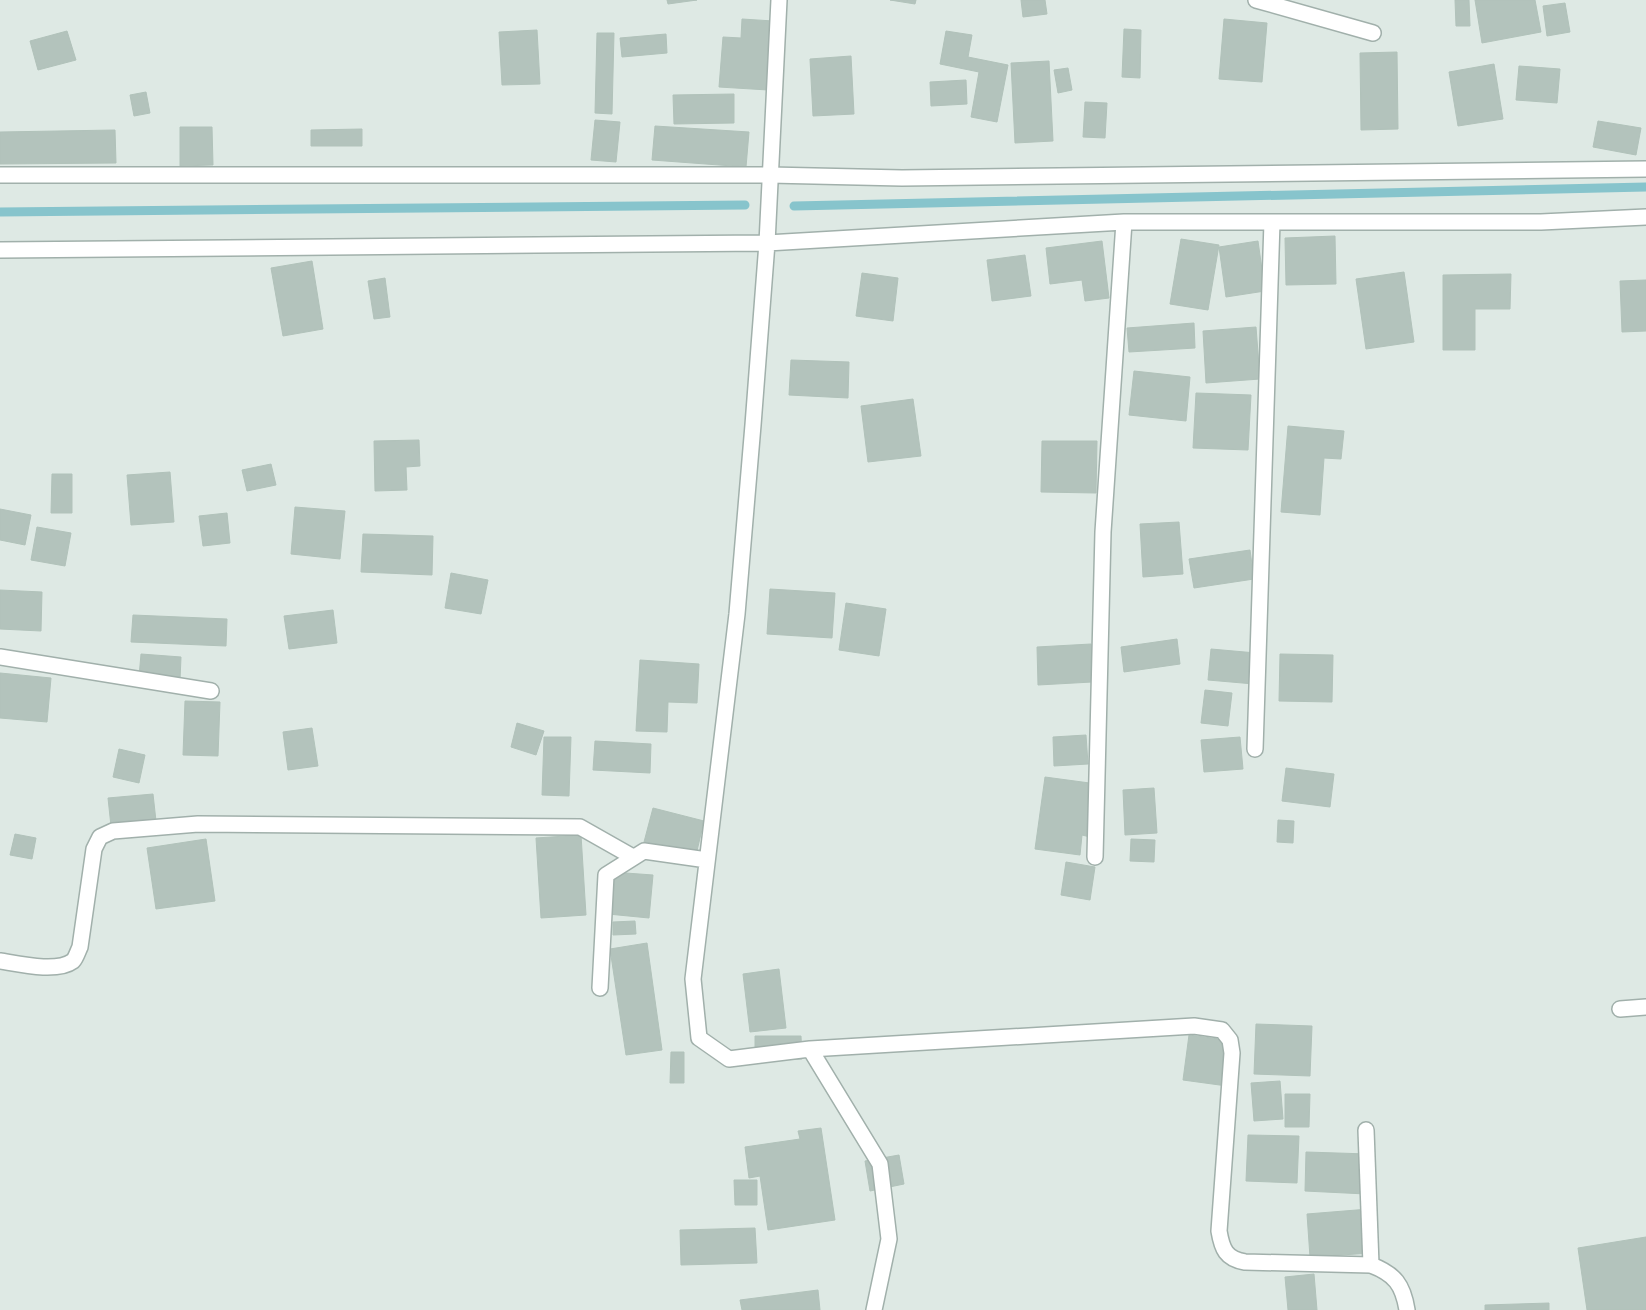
<svg xmlns="http://www.w3.org/2000/svg" width="1646" height="1310" viewBox="0 0 1646 1310" font-family="'Noto Sans',sans-serif">
<rect width="100%" height="100%" fill="#dee9e4"/>
<g fill="none" stroke-linecap="round" stroke-linejoin="round">
<path stroke="#87c4cc" stroke-width="9" d="M794 206 1646 187
M0 212 745 205"/>
</g>
<path fill="#b3c3bc" stroke="#b1c2ba" d="M667 0H697L668 4Z
M890 0H916L915 4Z
M1021 0H1045L1047 14 1023 17Z
M1455 0H1469L1470 26H1456Z
M1475 0H1535L1541 32 1482 43Z
M1565 3 1570 32 1547 36 1543 6Z
M742 19 773 21 768 90 719 87 723 37 741 38Z
M1224 19 1267 23 1262 82 1219 79Z
M1124 29 1141 30 1140 78 1122 77Z
M537 30 540 84 502 85 499 32Z
M67 31 76 60 38 70 30 41Z
M946 31 972 35 968 57 1008 65 997 122 971 117 979 72 940 64Z
M597 33H614L612 114 595 113Z
M666 34 667 53 622 57 620 38Z
M1397 52 1398 129 1361 130 1360 53Z
M851 56 854 114 813 116 810 59Z
M1049 61 1053 141 1015 143 1011 63Z
M1494 64 1503 119 1458 126 1449 72Z
M1519 66 1560 69 1557 103 1516 100Z
M1068 68 1072 90 1058 93 1054 70Z
M966 80 967 104 931 106 930 82Z
M146 92 150 113 134 116 130 95Z
M734 94V123L674 124 673 95Z
M1085 102 1107 103 1105 138 1083 137Z
M595 120 620 122 616 162 591 160Z
M1598 121 1641 128 1636 155 1593 147Z
M655 126 749 132 746 167 652 160Z
M180 127H212L213 165 180 166Z
M362 129V146H311V130Z
M115 130 116 163 0 164V132Z
M1335 236 1336 284 1286 285 1285 238Z
M1181 239 1219 245 1208 310 1170 304Z
M1102 241 1109 298 1085 301 1082 280 1050 284 1046 248Z
M1258 241 1265 291 1226 297 1219 247Z
M1025 255 1031 296 992 301 987 260Z
M312 261 323 329 283 336 271 268Z
M1404 272 1414 342 1366 349 1356 279Z
M862 273 898 278 893 321 856 316Z
M1511 274 1510 309H1475V350H1443V275Z
M385 278 390 317 374 319 368 281Z
M1646 280V331L1622 332 1620 281Z
M1194 323 1195 348 1129 352 1127 328Z
M1256 327 1260 379 1206 383 1203 331Z
M791 360 849 362 848 398 789 395Z
M1134 371 1190 377 1186 421 1129 415Z
M1196 393 1251 395 1248 450 1193 448Z
M913 399 921 456 868 462 861 406Z
M1288 426 1344 431 1341 459 1324 458 1320 515 1281 512Z
M419 440 420 466 406 467 407 490 375 491 374 441Z
M1042 441H1097L1096 493 1041 492Z
M271 464 276 485 247 491 242 470Z
M170 472 174 522 131 525 127 475Z
M52 474H72V513H51Z
M295 507 345 511 340 559 291 554Z
M0 509 31 515 25 545 0 540Z
M227 513 230 543 203 546 199 516Z
M1179 522 1183 574 1143 577 1140 524Z
M37 527 71 533 65 566 31 560Z
M363 534 433 536 432 575 361 572Z
M1250 550 1254 579 1194 588 1189 559Z
M451 573 488 580 481 614 445 608Z
M770 589 835 593 832 638 767 634Z
M0 590 42 592 41 631 0 629Z
M846 603 886 609 879 656 839 650Z
M333 610 337 643 289 649 284 616Z
M133 615 227 619 226 646 131 642Z
M1177 639 1180 664 1124 672 1121 647Z
M1091 644 1092 682 1038 685 1037 647Z
M1211 649 1256 653 1254 684 1208 680Z
M141 654 181 657 180 680 139 677Z
M1280 654 1333 655 1332 702 1279 701Z
M640 660 699 664 697 703 668 702 667 732 636 731Z
M0 673 51 678 47 722 0 718Z
M1205 690 1232 693 1228 726 1201 723Z
M185 701 220 702 218 756 183 755Z
M517 723 544 731 536 755 511 747Z
M312 728 318 766 288 770 283 732Z
M1086 735 1088 764 1054 766 1053 737Z
M544 737H571L569 796 542 795Z
M1240 737 1243 769 1204 772 1201 740Z
M595 741 651 744 650 773 593 770Z
M119 749 145 755 139 783 113 777Z
M1286 768 1334 774 1330 807 1282 801Z
M1045 777 1097 784 1090 837 1082 835 1080 855 1035 849Z
M1154 788 1157 833 1125 835 1123 790Z
M153 794 156 821 111 826 108 798Z
M653 808 704 821 696 855 644 842Z
M1278 820 1294 821 1293 843 1277 842Z
M15 834 36 838 32 859 10 855Z
M581 835 586 915 541 918 536 838Z
M206 839 215 901 156 909 147 848Z
M1131 839 1155 840 1154 862 1130 861Z
M1066 862 1095 867 1090 900 1061 895Z
M612 872 653 875 649 918 608 914Z
M635 921 636 934 613 935V922Z
M647 943 662 1050 626 1055 610 949Z
M779 969 786 1028 750 1032 743 974Z
M1256 1024 1312 1026 1310 1076 1254 1074Z
M1189 1035 1233 1041 1227 1086 1183 1080Z
M755 1036H801L802 1059 755 1060Z
M671 1052H684V1083H670Z
M1280 1081 1283 1119 1254 1121 1251 1083Z
M1285 1094H1310L1309 1127H1285Z
M821 1128 835 1220 768 1230 760 1176 749 1178 745 1147 800 1139 798 1131Z
M1248 1135 1299 1136 1297 1183 1246 1181Z
M1306 1152 1368 1154 1366 1194 1305 1191Z
M899 1155 904 1184 870 1191 865 1161Z
M734 1180H757V1205H735Z
M1369 1209 1372 1253 1310 1257 1307 1214Z
M755 1228 757 1263 681 1265 680 1230Z
M1646 1237V1310H1587L1578 1248Z
M1314 1274 1317 1310H1288L1285 1277Z
M818 1290 820 1310H742L740 1300Z
M1549 1303V1310H1485V1305Z"/>
<g fill="none" stroke-linecap="round" stroke-linejoin="round">
<defs>
<path id="service" d="M1366 1130 1371 1265"/>
<path id="minor" d="M779 0 767 243 753 425 737 614 693 979 699 1038 729 1059 810 1049 1194 1026 1222 1030 1230 1040 1232 1053 1219 1231C1222 1249 1226 1259 1245 1262L1371 1265C1395 1274 1403 1285 1407 1310
M1256 0 1373 33
M0 250 767 243 1124 222H1541L1646 217
M0 657 211 691
M1255 749 1272 222
M1095 857 1103 532 1124 222
M0 961C19 964 57 973 73 961 76 958 78 951 80 947L94 849 100 837 113 831 198 824 580 827 633 857
M600 988 606 875 644 851 707 860
M1620 1009 1646 1007
M810 1049 880 1164 889 1239 874 1310"/>
<path id="tertiary" d="M0 175H770L902 178 1646 169"/>
</defs>
<use href="#service" stroke="#a1b0ab" stroke-width="18"/>
<use href="#minor" stroke="#a1b0ab" stroke-width="18"/>
<use href="#tertiary" stroke="#a1b0ab" stroke-width="18"/>
<use href="#service" stroke="#fff" stroke-width="15"/>
<use href="#minor" stroke="#fff" stroke-width="15"/>
<use href="#tertiary" stroke="#fff" stroke-width="15"/>
</g>
</svg>
